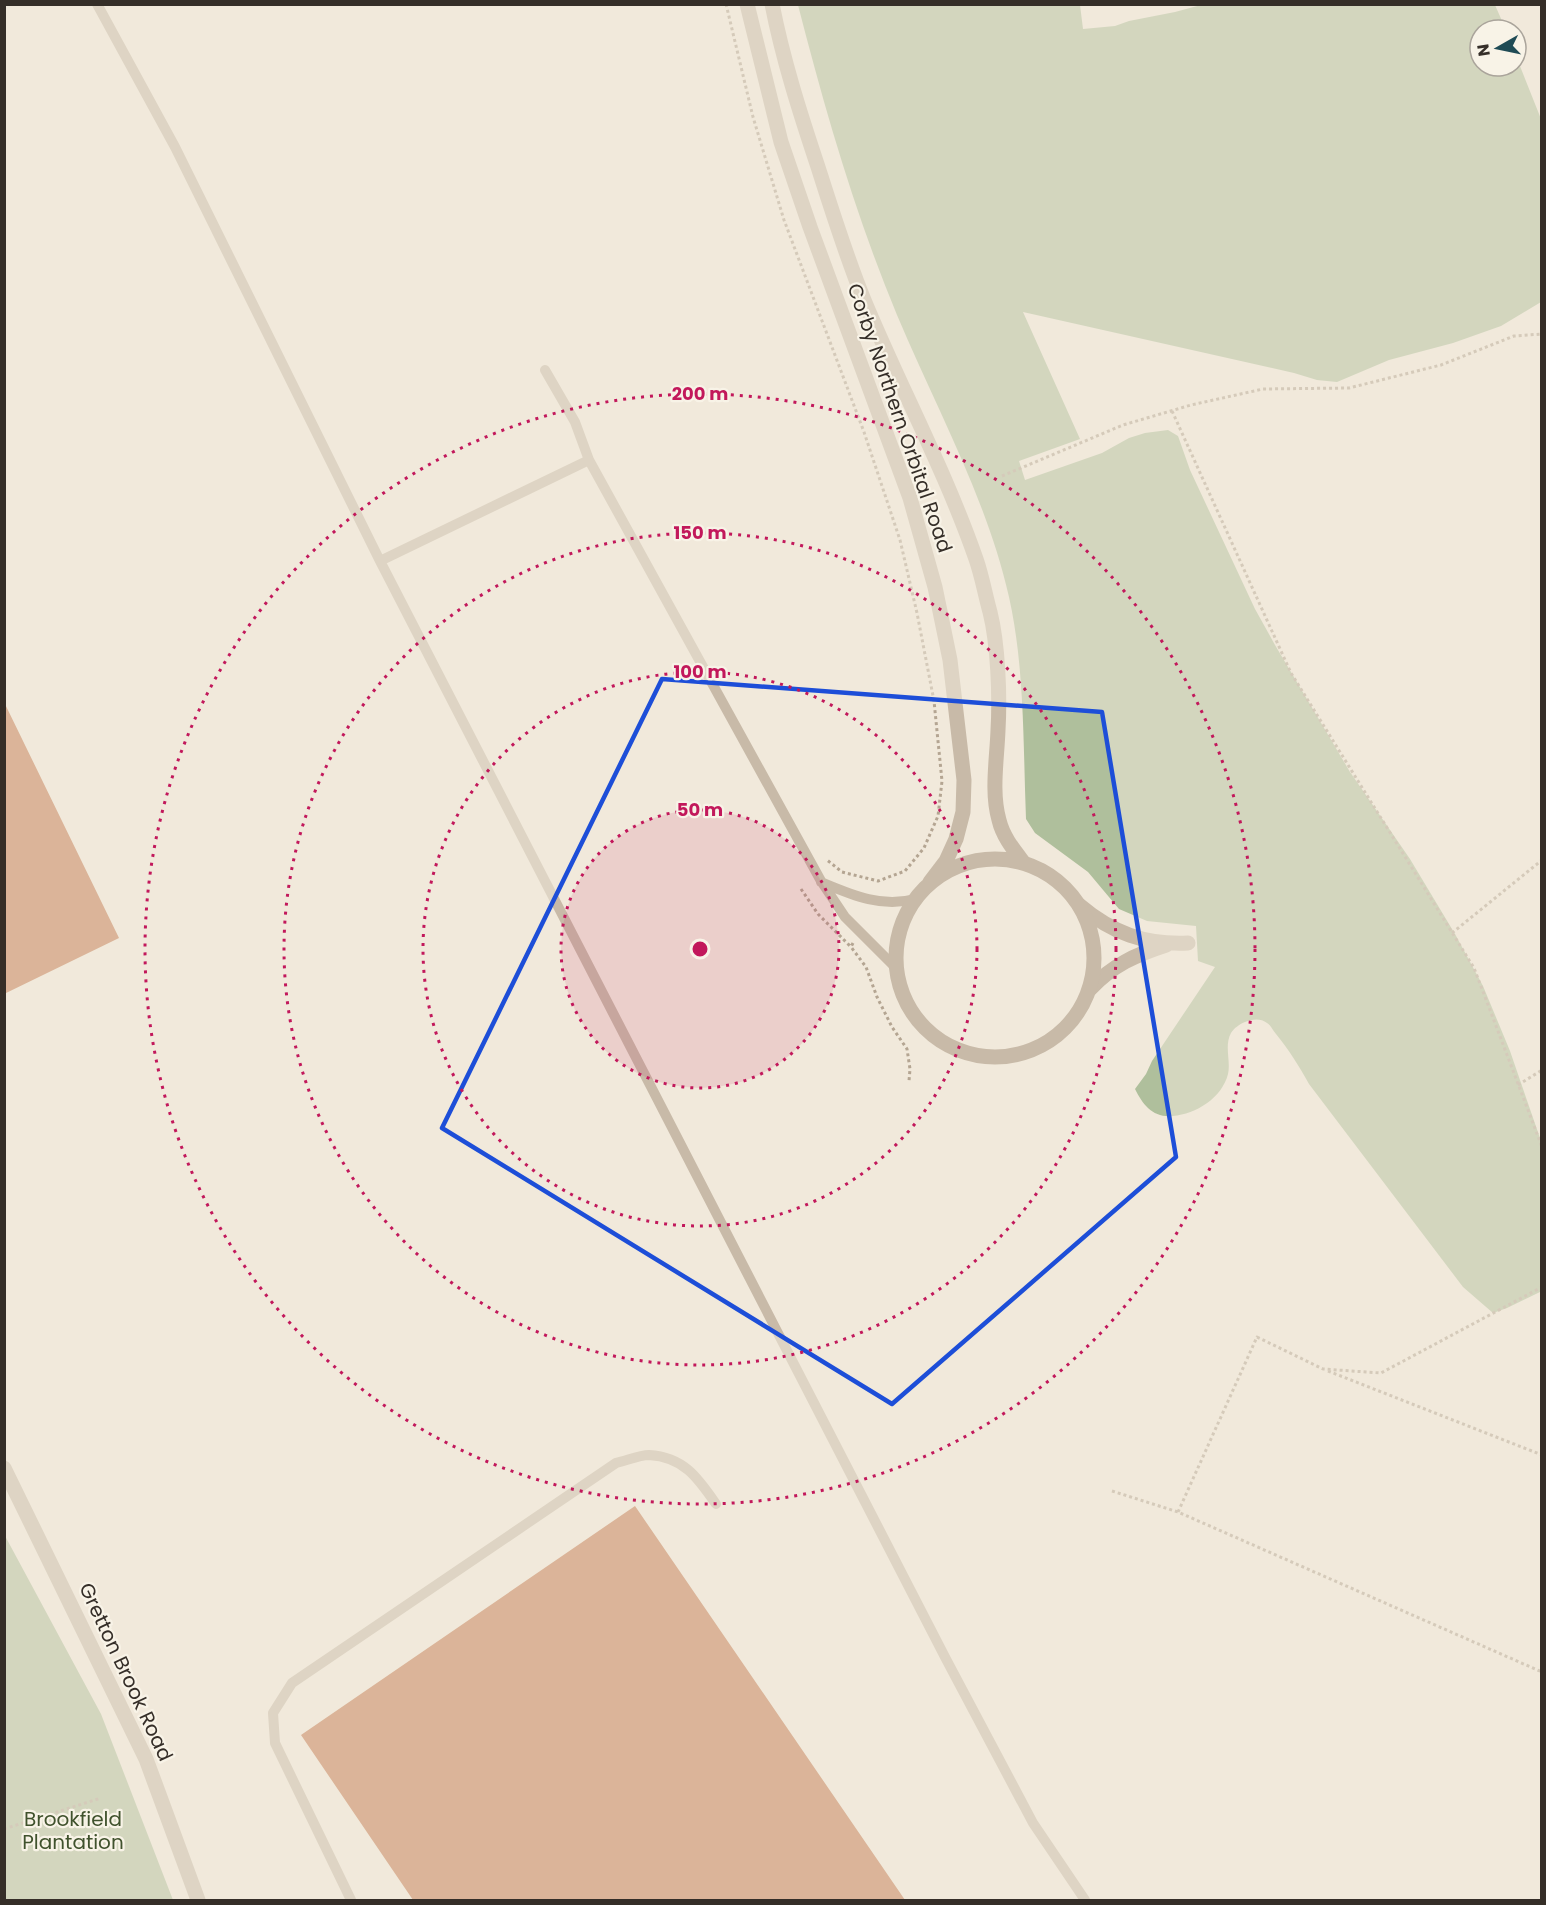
<svg xmlns="http://www.w3.org/2000/svg" width="1546" height="1905" viewBox="0 0 1546 1905" font-family="Poppins,sans-serif">
<rect width="100%" height="100%" fill="#f1e9db"/>
<path fill="#afbf9c" d="M798 5H1080L1083 29 1115 26 1129 21 1175 12 1201 5H1495L1506 30H1480V66H1516V56L1541 119V302L1501 326 1453 343 1389 360 1337 382 1317 380 1294 373 1023 312 1080 439 1019 461 1025 480 1102 453 1129 438 1145 433 1168 430 1178 436 1190 470 1255 609 1275 645 1350 772 1410 859 1455 934 1483 986 1510 1051 1541 1141 1542 1290 1540 1292 1507 1308 1493 1313 1463 1287 1309 1084C1299 1066 1289 1050 1276 1034 1273 1031 1271 1025 1267 1023 1261 1018 1252 1019 1245 1022 1240 1024 1234 1028 1231 1033 1224 1046 1231 1061 1228 1074 1222 1098 1196 1114 1173 1116 1153 1118 1143 1105 1135 1089L1146 1074 1152 1061 1215 967 1198 961 1196 926 1147 921 1119 909 1088 872 1035 833 1026 819C1023 745 1025 669 1009 597 987 499 936 408 897 315 855 214 825 110 798 5Z
M4 1534 101 1714 173 1900H5Z"/>
<path fill="#c07449" d="M4 702 119 938 4 994Z
M635 1506 905 1900H413L301 1735Z"/>
<g fill="none" stroke-linecap="round" stroke-linejoin="round">
<path stroke="#b4a592" stroke-width="3" stroke-dasharray="3 3" stroke-linecap="butt" d="M726 4 753 117 784 220 864 432 900 540 917 613 934 701 942 781 938 816 924 848 905 871 878 881 842 872 827 860
M1172 411 1291 673 1474 968 1542 1147
M1002 476 1123 425 1191 405 1263 389 1349 388 1441 365 1514 336 1542 334
M801 889 818 914 851 947
M1452 933 1542 860
M853 943 851 947 866 967 877 997 892 1027 907 1049 910 1069 909 1081
M1518 1085 1542 1070
M1328 1371 1542 1455
M1112 1491 1178 1512 1542 1672
M1178 1512 1257 1337 1323 1369 1381 1373 1542 1287
M4 1829 101 1798"/>
<path stroke="#c8baa8" stroke-width="10" d="M97 4 175 147 380 561 946 1659 1033 1823 1085 1900
M545 370 575 422 589 460 821 881 845 917 896 968
M380 561 589 460
M821 882C852 895 881 908 915 899
M351 1900 275 1743 273 1713 292 1683 616 1463C626 1461 639 1455 649 1455 684 1457 698 1478 716 1504"/>
<path stroke="#c8baa8" stroke-width="15" d="M1079 905C1112 933 1145 945 1188 943
M1090 989C1113 965 1135 955 1166 945"/>
<path stroke="#c8baa8" stroke-width="15" d="M747 4 781 142 810 227 910 498 935 587 950 660 964 780 963 812 956 839 946 861 930 882
M772 4C783 60 800 113 818 167 832 211 846 256 864 300 900 387 945 470 976 559 982 576 985 594 990 612 998 644 1000 696 998 730 997 759 991 792 999 820 1003 837 1014 850 1024 863
M896 958a99 99 0 1 1 198 0a99 99 0 1 1-198 0Z
M4 1468 146 1759 198 1900"/>
</g>
<path d="M0 0H1546V1905H0ZM662 679 1102 712 1176 1157 892 1404 442 1128Z" fill="#f1e9db" fill-opacity=".55" fill-rule="evenodd"/>
<path fill="none" stroke="#1d4ed8" stroke-width="4.5" stroke-linejoin="round" d="M662 679 1102 712 1176 1157 892 1404 442 1128Z"/>
<circle cx="700" cy="949" r="139" fill="#c2185b" fill-opacity=".12"/>
<g fill="none" stroke="#c2185b" stroke-width="3" stroke-dasharray="3 6">
<circle cx="700" cy="949" r="139"/>
<circle cx="700" cy="949" r="277"/>
<circle cx="700" cy="949" r="416"/>
<circle cx="700" cy="949" r="555"/>
</g>
<g text-anchor="middle" stroke-width="4.5" stroke-linejoin="round" paint-order="stroke">
<g font-size="20" fill="#352e28" stroke="#f8f3e7">
<text transform="translate(900 418) rotate(71)" y="7">Corby Northern Orbital Road</text>
<text transform="translate(126 1672) rotate(65)" y="7">Gretton Brook Road</text>
</g>
<g font-size="20" fill="#40522d" stroke="#f8f3e7">
<text x="73" y="1826">Brookfield<tspan x="73" dy="23">Plantation</tspan></text>
</g>
</g>
<circle cx="700" cy="949" r="9" fill="#c2185b" stroke="#f8f3e7" stroke-width="3"/>
<g font-size="18" text-anchor="middle" font-weight="bold" fill="#c2185b" stroke="#f8f3e7" stroke-width="4.5" stroke-linejoin="round" paint-order="stroke">
<text x="700" y="400">200 m</text>
<text x="700" y="539">150 m</text>
<text x="700" y="678">100 m</text>
<text x="700" y="816">50 m</text>
</g>
<rect width="1546" height="1905" fill="none" stroke="#352e28" stroke-width="12"/>
<g transform="translate(1498 48) rotate(261)"><circle r="28" fill="#f8f3e7" stroke="#aaa49b" stroke-width="1.5"/>
<path d="M0-4.5L10 22L0 15L-10 22Z" fill="#1f4b55"/>
<text y="-9" font-size="16" font-weight="bold" text-anchor="middle" fill="#352e28">N</text>
</g>
</svg>
